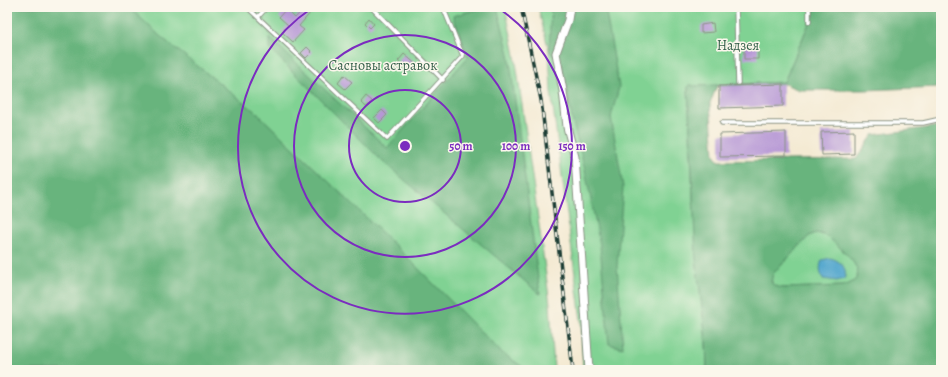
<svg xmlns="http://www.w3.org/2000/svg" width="948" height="377" viewBox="0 0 948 377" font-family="Alegreya,serif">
<rect width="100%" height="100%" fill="#fbf7ec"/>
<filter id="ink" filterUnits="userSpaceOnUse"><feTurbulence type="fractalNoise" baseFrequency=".025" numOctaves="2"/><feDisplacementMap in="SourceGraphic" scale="8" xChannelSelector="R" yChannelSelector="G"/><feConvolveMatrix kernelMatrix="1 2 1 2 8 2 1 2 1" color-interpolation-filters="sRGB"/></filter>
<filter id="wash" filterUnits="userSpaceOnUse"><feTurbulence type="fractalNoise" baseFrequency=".012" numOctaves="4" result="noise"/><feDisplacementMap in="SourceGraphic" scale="16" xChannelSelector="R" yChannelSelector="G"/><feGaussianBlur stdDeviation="0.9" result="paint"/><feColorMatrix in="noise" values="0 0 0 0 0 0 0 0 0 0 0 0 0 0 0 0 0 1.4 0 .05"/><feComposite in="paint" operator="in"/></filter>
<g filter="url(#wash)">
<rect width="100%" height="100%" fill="#f4ead3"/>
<path fill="#80d293" stroke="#508864" d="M7 7H505L515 55 550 304 554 370H7Z
M540 7H816L784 82 688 87 693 199 706 341 707 370H583L581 320 551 92 549 51 539 11Z
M817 233C828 235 834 242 842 250 855 262 869 279 843 286L784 288 777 287 773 285 771 278 773 274 808 237 813 234Z"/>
<path fill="#68b47d" stroke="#447858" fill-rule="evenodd" d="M7 7H129L161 37 257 113 398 248 501 352 527 370H7Z
M485 7H497L509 54 540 294 382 161 270 49V38L387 148 468 57 453 16Z
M551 7H605L619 87 611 117 623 187 617 266 623 348 609 344 600 245 585 170 573 123 562 64 549 51Z
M816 7H941V87L865 90H799L785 84 717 86 710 103 714 155 718 161 856 159 873 135 941 126V370H707L706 341 696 259 688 87 691 84 692 86 784 82ZM817 233C828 235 834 242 842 250 855 262 869 279 843 286L784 288C779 287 774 287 771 282L773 274 808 237 813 234Z"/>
<path fill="#51a6cd" stroke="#387280" d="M830 258C840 260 849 269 844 279L837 281 823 279C820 272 819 268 822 260Z"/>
<g id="blocks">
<path fill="#b697d5" d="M305 7 311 12 299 26 304 30 293 42 282 32 288 25 279 17 286 9 295 18Z
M369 18 374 24 370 28 365 23Z
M713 23 714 32 701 33V25Z
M744 46H758V59H744Z
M307 47 312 52 306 58 301 53Z
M404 54 417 65 410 72 398 61Z
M344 75 352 82 345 89 338 83Z
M783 84V106L719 108V86Z
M366 96 372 101 366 107 361 102Z
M382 110 387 115 379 123 374 118Z
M854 131V154L822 155 821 132Z
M786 132V156L720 157V134Z"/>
</g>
</g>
<g filter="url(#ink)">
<use href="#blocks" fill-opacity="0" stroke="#8a9484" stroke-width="1"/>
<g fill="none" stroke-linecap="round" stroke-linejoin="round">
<defs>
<path id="service" d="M247 7 387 139 463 56 443 7
M371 7 443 80
M736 7 738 83
M809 7V22
M258 17 267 7
M722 123H923L941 119"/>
<path id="minor" d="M570 7 568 20 556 53 563 91 567 127 575 157 589 370"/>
</defs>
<use href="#service" stroke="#8a9484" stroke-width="5.5"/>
<use href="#minor" stroke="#8a9484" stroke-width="9"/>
<use href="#service" stroke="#fff" stroke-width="3.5"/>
<use href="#minor" stroke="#fff" stroke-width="7"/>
<defs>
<path id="rail" d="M521 7 541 100 573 370"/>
</defs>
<use href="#rail" stroke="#1f3d34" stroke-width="3.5"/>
<use href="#rail" stroke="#fbf7ec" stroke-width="2" stroke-dasharray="6" stroke-linecap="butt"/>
</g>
</g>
<g fill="none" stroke="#7b2cbf" stroke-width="2">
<circle cx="405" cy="146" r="56"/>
<circle cx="405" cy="146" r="111"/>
<path d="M498 8A167 167 0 1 1 312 8"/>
</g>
<g text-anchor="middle" stroke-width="3" stroke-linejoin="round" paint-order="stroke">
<g font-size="14" fill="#37624c" stroke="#fbf7ec">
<text x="738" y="50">Надзея</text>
<text x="383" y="70">Сасновы астравок</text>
</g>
</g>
<circle cx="405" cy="146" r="6" fill="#7b2cbf" stroke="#fbf7ec" stroke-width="2"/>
<g font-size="12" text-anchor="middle" font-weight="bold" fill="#7b2cbf" stroke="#fbf7ec" stroke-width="3" stroke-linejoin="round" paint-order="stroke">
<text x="461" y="150">50 m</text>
<text x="516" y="150">100 m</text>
<text x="572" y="150">150 m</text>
</g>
<rect width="948" height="377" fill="none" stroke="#fbf7ec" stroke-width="24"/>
</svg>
